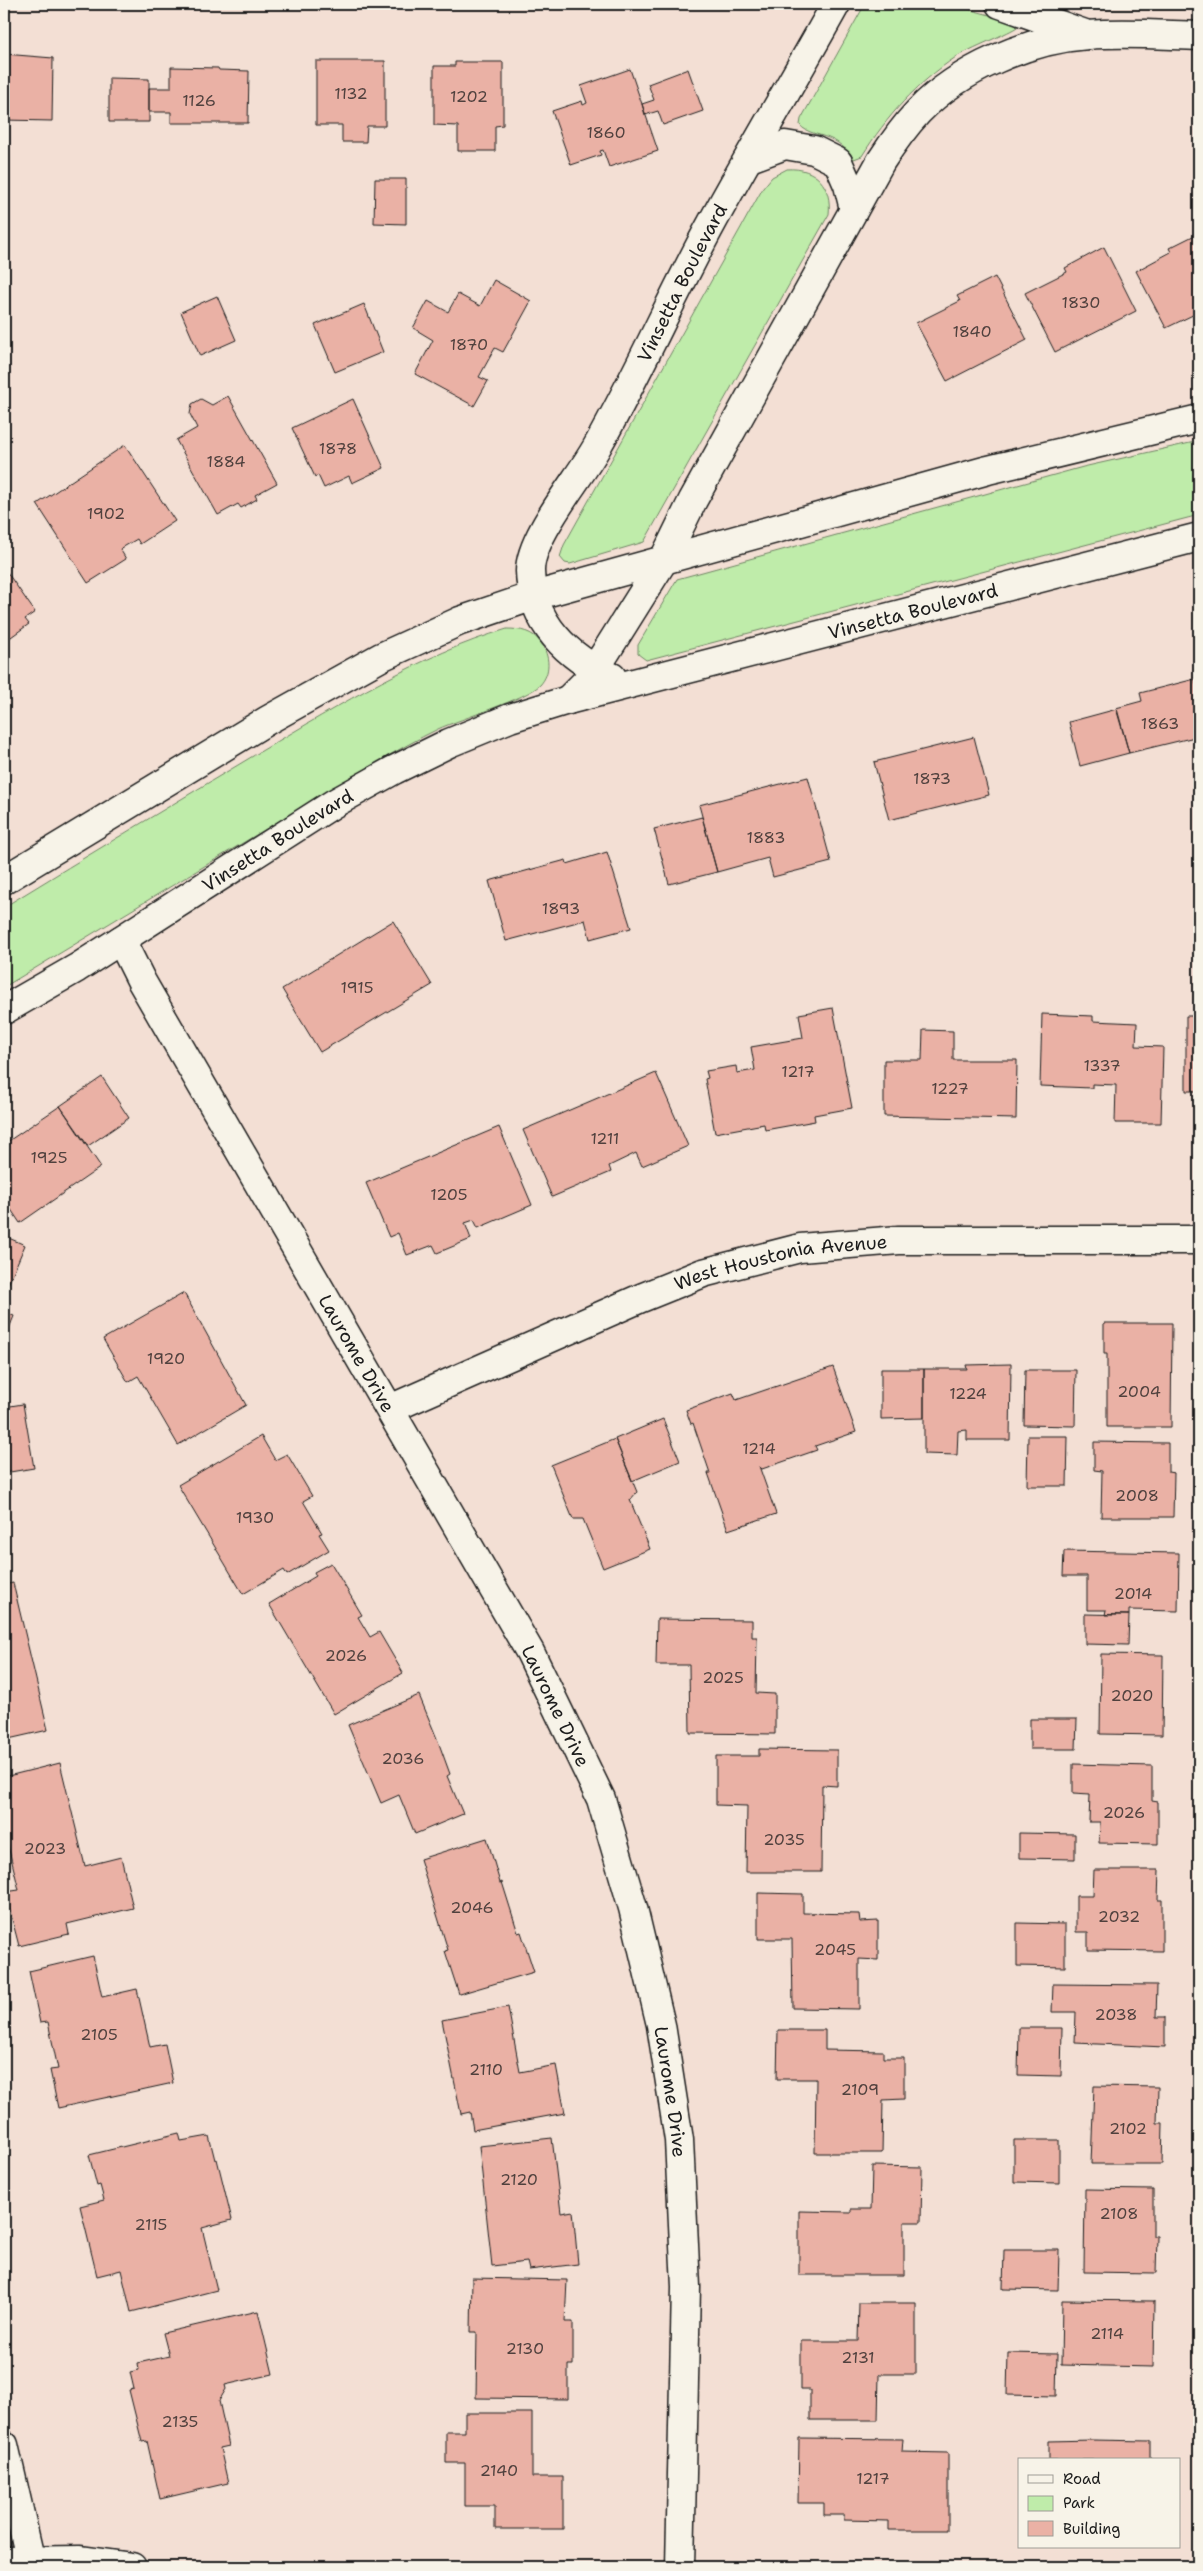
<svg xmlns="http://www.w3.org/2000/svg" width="1203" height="2571" viewBox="0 0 1203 2571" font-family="'Shantell Sans',sans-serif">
<rect width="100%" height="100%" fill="#f3dfd4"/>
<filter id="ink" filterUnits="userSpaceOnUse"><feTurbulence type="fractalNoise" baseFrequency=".02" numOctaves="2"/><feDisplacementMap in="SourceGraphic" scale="10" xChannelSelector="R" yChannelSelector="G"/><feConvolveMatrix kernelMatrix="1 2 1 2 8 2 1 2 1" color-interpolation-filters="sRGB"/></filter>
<g filter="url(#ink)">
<path fill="#bfecaa" stroke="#6e8463" d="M865 4H949L1012 21 1017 27C1013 31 967 50 956 57 916 84 887 116 862 156L854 159C848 151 841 144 833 140 824 135 805 133 800 125L801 119Z
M787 169C816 167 832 186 829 214L644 542 570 564 565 563 560 557 564 545 763 188 772 177Z
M1199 441V515L650 659 646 660 638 654V645L677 579 1083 467Z
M507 629C520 629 533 631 541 643 550 656 551 673 540 685 526 699 460 719 438 729 417 739 397 751 377 762L4 987V907C90 854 176 802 263 750 341 704 420 655 507 629Z"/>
<path fill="#eab1a5" stroke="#1c1c1c" d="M4 54 53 58 52 121 4 120Z
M316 61H385V126H367L366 142H342V125H316Z
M455 62H503V125L495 126V151H458V126L434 125V66H455Z
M171 67 218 68 219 70 249 71 248 123H171V112H149V88H171Z
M630 69 658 151 609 167 603 150 600 151 601 155 571 165 552 111 582 101 583 105 587 103 581 86Z
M688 69 703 111 663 125 658 111 645 115 642 104 654 100 648 84Z
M109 78 149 79V122H109Z
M375 179H406V224L374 223Z
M1199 233V312L1166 328 1136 271 1171 252 1169 248Z
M1104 247 1136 311 1055 352 1025 293 1067 272 1065 268Z
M995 277 1027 340 947 381 916 323 960 301 957 296Z
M494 280 531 301 503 352 495 348 479 377 488 381 474 406 415 374 433 340 413 328 428 301 448 312 458 294 480 306Z
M217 296 236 340 200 356 181 312Z
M364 304 383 352 335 372 315 325Z
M228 396 277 483 255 495 257 499 241 508 238 504 218 515 176 440 197 428 190 414 192 404 201 399 212 405Z
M353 399 384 468 352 483 349 476 324 488 318 475 315 477 292 428Z
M125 445 175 521 140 544 137 539 120 549 126 559 88 583 37 504Z
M4 568 35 612 25 619 29 624 4 642Z
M1195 679 1199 697V736L1129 753 1116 708 1142 701 1140 693Z
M1117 709 1129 753 1080 766 1069 722Z
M974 737 989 795 889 820 874 762Z
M808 777 831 862 773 877 768 858 717 872 699 805Z
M702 817 717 872 669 884 654 829Z
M607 852 631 928 590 939 585 920 506 941 489 881 566 860 567 864Z
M393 921 432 985 320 1052 282 989Z
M833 1008 852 1108 814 1115 815 1121 765 1130 764 1124 715 1133 705 1079 708 1078 706 1071 736 1066 737 1073 755 1070 751 1047 803 1038 799 1014Z
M1042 1014 1093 1016V1021L1137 1023 1136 1046 1163 1047 1161 1123H1115L1116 1085 1092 1084V1088L1040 1086Z
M1186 1016H1199V1091H1186Z
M923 1030 953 1031V1060H1017L1016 1119 884 1116V1060H922Z
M656 1073 688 1146 642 1166 636 1153 609 1166 611 1172 552 1197 523 1130Z
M102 1077 129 1118 88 1146 60 1106Z
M60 1106 101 1167 20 1223 4 1199V1144Z
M499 1127 532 1205 478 1228 474 1220 465 1223 471 1239 437 1253 433 1245 407 1255 398 1233 389 1237 366 1183Z
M4 1236 25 1245 4 1294Z
M184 1293 246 1405 178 1445 138 1376 128 1382 103 1339Z
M4 1312 14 1316 4 1341Z
M1104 1323H1172L1171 1427H1107V1354H1104Z
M1011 1364 1010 1440H967V1430L958 1431 957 1455 924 1454V1369H967L966 1365Z
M833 1367 856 1432 815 1446 817 1450 762 1469 759 1466 776 1514 728 1530 708 1473H710L693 1423 691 1424 686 1410 733 1393 736 1400Z
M881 1369H924V1418L881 1419Z
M1025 1370H1076L1075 1426 1024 1425Z
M23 1404 34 1468 4 1473V1407Z
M663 1419 680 1461 632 1481 615 1439Z
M261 1436 275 1460 287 1454 312 1496 303 1501 322 1533 319 1534 329 1550 287 1575 284 1570 243 1594 178 1485Z
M1028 1436H1068L1067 1486H1027Z
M615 1439 637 1492 630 1500 650 1549 603 1568 583 1519H573L551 1465Z
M1094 1442 1168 1443V1472L1174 1473 1173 1517H1101L1102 1471 1094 1470Z
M1064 1551 1179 1553 1178 1611 1129 1610V1615H1105L1106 1610H1087V1576H1063Z
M331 1563 362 1615 358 1617 370 1637 379 1632 403 1673 334 1714 269 1604 316 1576 314 1572Z
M13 1583 48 1730 4 1740V1585Z
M1085 1614 1129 1615 1128 1645 1085 1644Z
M657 1619 752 1620V1637H757L756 1693 775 1694V1734L690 1733 689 1665H656Z
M1101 1654 1163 1655 1162 1735 1100 1734Z
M419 1695 438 1741 450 1774 447 1776 463 1814 415 1834 399 1795 381 1803 348 1725Z
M1030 1719H1077L1076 1749H1030Z
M759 1749 837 1750V1786L822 1785 821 1872H746L747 1806 716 1805V1756H759Z
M60 1763 85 1866 121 1857 133 1908 67 1924 69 1934 19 1946 5 1892 19 1890 6 1838 4 1839V1777Z
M1073 1764 1152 1766V1801L1158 1802V1844L1099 1843 1100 1822H1089L1090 1794 1073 1793Z
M1019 1833 1075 1834V1859L1019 1858Z
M487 1838 500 1883 502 1882 518 1933 521 1932 534 1972 459 1994 445 1951 448 1950 420 1859Z
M1094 1870H1159L1158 1900H1162V1951L1088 1950V1932H1076V1896H1093Z
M758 1893 803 1894V1913L859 1914 860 1922 878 1921V1960L859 1959V2009L793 2008 792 1939H758Z
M1017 1923 1065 1924V1967L1017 1966Z
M93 1956 102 1997 137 1989 150 2047 165 2044 173 2083 58 2108 50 2070 58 2069 48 2022 40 2023 29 1971Z
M1053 1984 1157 1985 1156 2017H1165V2047L1075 2043 1076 2012H1052Z
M508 2007 520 2072 556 2065 565 2113 473 2130 470 2112 461 2114 442 2020Z
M1019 2028H1062L1061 2076 1018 2075Z
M778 2030H825V2050L883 2051V2058H904V2099L883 2100 882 2153H815L816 2079H777Z
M1094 2086 1158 2087 1157 2123H1163L1162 2164H1091Z
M179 2133 181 2141 209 2136 215 2160 217 2159 232 2220 202 2228 217 2290 131 2312 121 2270 97 2276 80 2206 104 2200 100 2185 97 2186 89 2155Z
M552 2138 561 2213 573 2211 578 2264 529 2270 527 2262 492 2266 479 2146Z
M1014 2140H1059V2183L1014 2182Z
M872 2166 922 2167 921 2222H904V2275H799V2211L851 2212V2209H871Z
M1085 2189 1153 2190V2236H1157L1156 2273 1084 2272Z
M1004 2250H1059L1058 2290 1003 2289Z
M472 2278 567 2280 565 2322H573V2365H568V2399L476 2398 477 2332H471Z
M1062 2300 1154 2301 1153 2367 1061 2365Z
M859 2303H916V2374H879L878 2420H810V2390H801V2341H858Z
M258 2311 273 2374 225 2385 226 2389 219 2401 229 2446 220 2448 228 2483 160 2499 147 2441 142 2442 129 2390 134 2389 130 2372 139 2370 138 2363 169 2356 163 2333Z
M1008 2353 1057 2354 1056 2396 1007 2395Z
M465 2413H532V2477H563V2529H495V2506H465V2463H446V2432H465Z
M799 2438 903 2439 902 2452 948 2453V2530H889V2521L844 2520V2515H824V2503H798Z
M1092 2440 1150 2441V2460H1049V2441Z"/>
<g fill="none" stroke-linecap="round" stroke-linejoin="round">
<defs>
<g id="minor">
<path d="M1000 4 1088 35"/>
<path d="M750 158 785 145 814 150 838 162 848 185 854 209"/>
<path id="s1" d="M612 677C568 658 531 622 530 571 530 535 582 476 599 443 640 370 673 294 713 221 753 148 796 76 836 4"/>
<path d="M568 700 589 679 663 561 693 500 881 161C892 144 904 127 918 112 959 69 1029 39 1088 35 1125 32 1163 35 1199 36"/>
<path d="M4 880 268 720 381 657 460 621 534 596 988 470 1199 419"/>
<path id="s2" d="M121 940 142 982 530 1652 601 1799 633 1908 661 2025 679 2140 686 2287 680 2567"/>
<path id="s3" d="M4 1010 77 968 333 804 394 770 449 743 510 718 568 700 1199 537"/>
<path id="s4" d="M390 1409 641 1298 703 1273 800 1248 899 1240H1199"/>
<path d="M4 2445 32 2567"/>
<path d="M4 2561 81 2560 132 2567"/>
</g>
</defs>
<use href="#minor" stroke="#1c1c1c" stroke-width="31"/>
<use href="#minor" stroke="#f7f3e8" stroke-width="28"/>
</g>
</g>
<g text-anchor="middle" stroke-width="5" stroke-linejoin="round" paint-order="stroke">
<g font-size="16" fill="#50413e">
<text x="351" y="99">1132</text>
<text x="469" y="102">1202</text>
<text x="199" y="106">1126</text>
<text x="606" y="138">1860</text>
<text x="1081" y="308">1830</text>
<text x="972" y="337">1840</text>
<text x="469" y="350">1870</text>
<text x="338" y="454">1878</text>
<text x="226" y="467">1884</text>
<text x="106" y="519">1902</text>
<text x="1160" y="729">1863</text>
<text x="932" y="784">1873</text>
<text x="766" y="843">1883</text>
<text x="561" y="914">1893</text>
<text x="357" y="993">1915</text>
<text x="1102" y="1071">1337</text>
<text x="798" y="1077">1217</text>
<text x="950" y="1094">1227</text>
<text x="605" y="1144">1211</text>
<text x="49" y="1163">1925</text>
<text x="449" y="1200">1205</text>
<text x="166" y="1364">1920</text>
<text x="1139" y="1397">2004</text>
<text x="968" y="1399">1224</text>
<text x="759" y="1454">1214</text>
<text x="1137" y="1501">2008</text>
<text x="255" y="1523">1930</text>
<text x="1133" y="1599">2014</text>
<text x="346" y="1661">2026</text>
<text x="723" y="1683">2025</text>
<text x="1132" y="1701">2020</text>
<text x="403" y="1764">2036</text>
<text x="1124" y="1818">2026</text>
<text x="784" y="1845">2035</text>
<text x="45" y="1854">2023</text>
<text x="472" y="1913">2046</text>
<text x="1119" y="1922">2032</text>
<text x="835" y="1955">2045</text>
<text x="1116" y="2020">2038</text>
<text x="99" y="2040">2105</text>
<text x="486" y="2075">2110</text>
<text x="860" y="2095">2109</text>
<text x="1128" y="2134">2102</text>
<text x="519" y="2185">2120</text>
<text x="1119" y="2219">2108</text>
<text x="151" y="2230">2115</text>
<text x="1107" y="2339">2114</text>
<text x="525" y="2354">2130</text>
<text x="858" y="2363">2131</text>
<text x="180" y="2427">2135</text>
<text x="499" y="2476">2140</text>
<text x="873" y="2484">1217</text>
</g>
<g font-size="19" fill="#1c1c1c" stroke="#f7f3e8">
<text dy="7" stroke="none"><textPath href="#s1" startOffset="469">Vinsetta Boulevard</textPath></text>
<text dy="7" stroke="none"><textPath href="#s3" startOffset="1002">Vinsetta Boulevard</textPath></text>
<text dy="7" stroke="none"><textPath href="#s3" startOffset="322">Vinsetta Boulevard</textPath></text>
<text dy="7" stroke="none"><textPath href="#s4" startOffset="420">West Houstonia Avenue</textPath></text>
<text dy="7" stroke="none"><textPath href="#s2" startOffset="476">Laurome Drive</textPath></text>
<text dy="7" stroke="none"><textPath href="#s2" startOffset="881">Laurome Drive</textPath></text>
<text dy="7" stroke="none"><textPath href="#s2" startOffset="1286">Laurome Drive</textPath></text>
</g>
</g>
<rect width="1203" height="2571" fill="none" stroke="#f7f3e8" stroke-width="20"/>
<rect x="10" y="10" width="1183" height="2551" fill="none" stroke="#1c1c1c" stroke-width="2" filter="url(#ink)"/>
<rect x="1018" y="2458" width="162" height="90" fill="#f7f3e8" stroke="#9f9d96"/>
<rect x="1028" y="2475" width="25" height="8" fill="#f7f3e8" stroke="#9f9d96"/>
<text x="1063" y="2484" font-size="15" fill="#1c1c1c">Road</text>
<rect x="1028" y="2496" width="25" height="15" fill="#bfecaa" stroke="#9f9d96"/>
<text x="1063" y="2508" font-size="15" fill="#1c1c1c">Park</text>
<rect x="1028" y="2521" width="25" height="15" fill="#eab1a5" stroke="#9f9d96"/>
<text x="1063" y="2534" font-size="15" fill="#1c1c1c">Building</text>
</svg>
